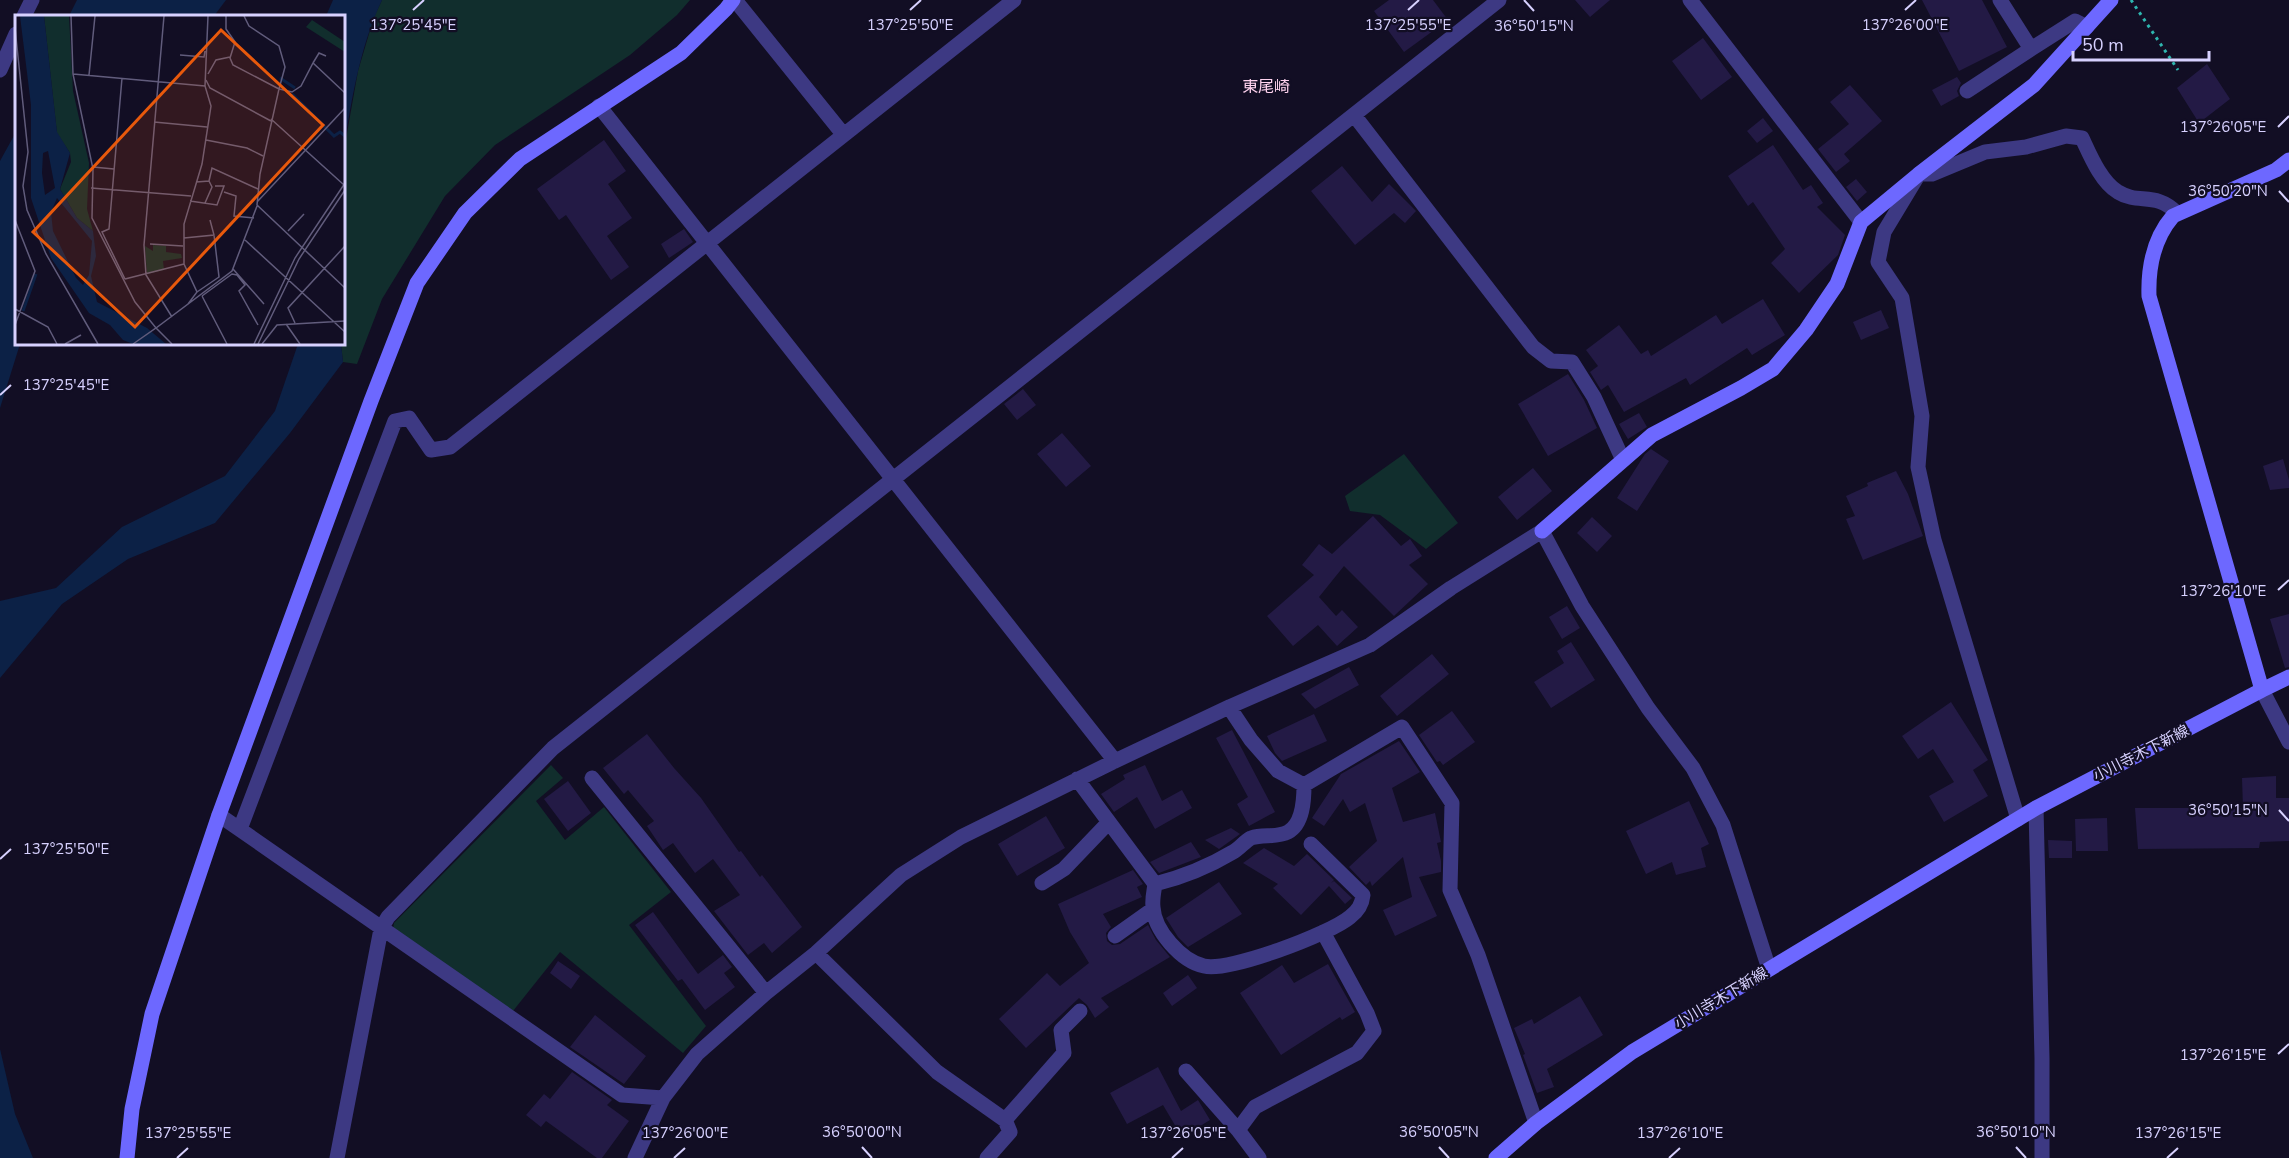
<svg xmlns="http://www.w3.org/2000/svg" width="2289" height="1158" viewBox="0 0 2289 1158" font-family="'Nunito Sans','Noto Sans JP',sans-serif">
<rect width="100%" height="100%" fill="#120e24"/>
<path fill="#112e2d" d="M382 0H690L677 15 630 55 495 145 445 196 382 299 357 364 343 362 341 344H344V150L358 71 374 17Z
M1404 454 1458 523 1426 549 1380 515 1350 511 1345 496Z
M551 765 563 778 536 801 565 840 604 807 671 892 629 925 706 1026 683 1053 560 952 513 1011 393 929 394 923Z"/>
<path fill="#0c2146" d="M77 0H226L214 16H69Z
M333 0H382C360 47 352 97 344 147V16H326Z
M16 132V344H20L0 408V161Z
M298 344H341L343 362 290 433 215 523 128 559 62 604 0 678V601L56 588 122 527 225 476 275 411Z
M0 1049 15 1114 33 1158H0Z"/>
<path fill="#231a45" d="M1389 0H1433L1448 20 1404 52 1374 11Z
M1575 0H1610L1590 17Z
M1922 0H1982L2007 47 1959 71Z
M1703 38 1732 77 1701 100 1672 61Z
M2207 64 2230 99 2199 123 2177 88Z
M1957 77 1961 83 1957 91 1959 96 1941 106 1932 90Z
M1850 85 1882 121 1844 154 1850 161 1836 172 1818 149 1849 124 1830 102Z
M1763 118 1773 131 1757 143 1747 131Z
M604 140 626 171 608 184 632 218 607 236 629 267 611 280 566 215 559 220 537 189Z
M1773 145 1803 190 1811 185 1823 203 1817 207 1845 235 1838 255 1799 293 1771 263 1785 249 1753 202 1748 206 1728 176Z
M1342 166 1372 202 1389 184 1416 211 1405 223 1394 213 1355 245 1311 191Z
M1856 179 1867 192 1857 201 1846 187Z
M684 229 693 242 669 258 661 244Z
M1763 299 1785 335 1752 355 1747 348 1690 385 1686 378 1624 412 1608 385 1601 390 1590 372 1598 366 1586 350 1619 325 1641 354 1648 350 1651 356 1716 315 1722 324Z
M1881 310 1889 328 1861 340 1853 322Z
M1568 374 1584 400 1597 428 1548 456 1518 404Z
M1023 389 1036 405 1017 420 1004 404Z
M1639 413 1647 427 1628 439 1619 424Z
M1062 433 1091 466 1066 487 1037 454Z
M1651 449 1669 461 1637 511 1617 498 1645 454Z
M2283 459 2289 480V488L2270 490 2263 466Z
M1533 468 1552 491 1517 520 1498 497Z
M1896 471 1908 494 1923 536 1863 560 1846 519 1855 516 1846 496 1868 486 1867 483Z
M1373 516 1401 546 1410 539 1422 556 1409 565 1428 584 1394 616 1344 566 1319 597 1336 616 1342 610 1358 627 1337 646 1318 625 1293 646 1267 616 1314 575 1302 565 1319 544 1332 554Z
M1592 517 1612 536 1597 552 1577 533Z
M1567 606 1580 628 1562 639 1549 617Z
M2289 614V667L2285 668 2270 619Z
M1571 642 1595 680 1551 708 1534 682 1564 663 1557 651Z
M1432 654 1449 674 1397 716 1380 696Z
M1349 667 1359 685 1315 709 1301 694Z
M1951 702 1988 760 1973 770 1988 796 1944 822 1929 796 1954 782 1933 749 1918 759 1902 736Z
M1452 711 1475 742 1443 765 1440 761 1437 762 1419 735Z
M1314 714 1327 741 1282 761 1275 753 1267 736Z
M1232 730 1275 812 1249 826 1237 804 1248 797 1216 738Z
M647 734 674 768 701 798 739 852 741 851 760 877 762 875 802 927 772 953 764 943 748 955 714 911 740 895 713 859 695 873 673 843 663 850 647 826 654 821 628 790 624 794 603 768Z
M1399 741 1420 772 1392 788 1403 822 1435 813 1441 842 1437 843 1441 861V872L1419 877 1437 916 1395 936 1383 910 1412 897 1403 857 1372 886 1370 881 1366 885 1349 867 1377 841 1365 803 1350 812 1343 799 1324 826 1312 818 1341 774Z
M1145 765 1162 801 1182 790 1192 808 1155 829 1137 797 1114 812 1101 794 1125 779 1123 775Z
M2276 776V798H2289V841L2260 842 2259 848 2138 849 2135 808H2243L2242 778Z
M568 781 591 813 568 831 544 799Z
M1689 801 1709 844 1701 848 1706 867 1676 875 1672 862 1646 874 1626 831Z
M1046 816 1065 848 1017 876 998 844Z
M2107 818 2108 851H2076L2075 819Z
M1231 828 1240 834 1219 849 1205 840Z
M2048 840 2072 841V858H2049Z
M1191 842 1201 857 1159 873 1150 862Z
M1264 848 1294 866 1307 854 1334 880 1331 883 1334 881 1352 898 1345 904 1329 886 1301 915 1273 888 1278 884 1243 863Z
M1133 870 1143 884 1137 887 1142 897 1103 914 1111 927 1106 933 1107 941 1112 945 1120 944 1148 925 1156 940 1170 957 1101 998 1109 1007 1095 1018 1087 1005 1079 998 1026 1048 999 1019 1047 973 1060 986 1089 963 1070 932 1058 904Z
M1219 882 1242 914 1188 947 1178 937 1166 918Z
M653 912 698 974 723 955 732 967 724 973 735 987 705 1010 682 979 678 981 635 925Z
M558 961 580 976 571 989 550 973Z
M1328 964 1355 1012 1342 1020 1340 1017 1281 1055 1240 993 1282 965 1294 983Z
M1188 975 1197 988 1172 1006 1163 993Z
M1580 996 1603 1035 1547 1069 1554 1087 1537 1093 1523 1055 1525 1054 1514 1028 1532 1019 1534 1024Z
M595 1015 646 1056 624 1084 570 1047Z
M1158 1067 1181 1111 1198 1100 1210 1120 1182 1137 1163 1105 1127 1124 1110 1093Z
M572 1072 612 1100 607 1105 629 1121 602 1158H597L546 1121 541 1127 526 1115 544 1094 550 1099Z"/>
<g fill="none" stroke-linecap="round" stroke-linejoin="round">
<path stroke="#2eb6af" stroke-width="3" stroke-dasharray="3 4.5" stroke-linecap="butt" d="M2131 0 2178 70"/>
<path stroke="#3d3983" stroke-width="15" d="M735 0 843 134
M1690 0 1861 222
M2000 0 2031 49 2075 21 2087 27
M24 16 32 0
M0 70 16 34
M1967 91 2031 49
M599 106 1115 761
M1354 115 1533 347 1551 361 1572 362 1594 397 1623 460
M2262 690 2289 742
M1229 707 1251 740 1278 771 1304 785 1402 727 1452 803 1450 890 1478 955 1536 1123
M592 778 766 993
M1077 779 1155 884C1154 891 1152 899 1153 907 1154 930 1181 961 1204 966 1229 972 1330 934 1350 917 1358 911 1362 905 1363 895L1311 844
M2036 808 2042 1058V1158
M219 815 622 1095 663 1098
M2018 819 1934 540 1918 467 1922 416 1902 298 1878 262 1884 232 1919 174H1932L1985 152 2026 147 2066 136 2082 138C2090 155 2101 182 2118 192 2139 205 2155 191 2177 213
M240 829 395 421 409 418 431 450 450 447 1014 0
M1042 883 1064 869 1109 822
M1155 884C1183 877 1208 867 1233 852 1239 849 1245 841 1251 838 1263 834 1277 838 1288 832 1303 824 1304 800 1304 785
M1115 936 1153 909
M816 953 937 1072 1005 1120 1064 1053 1061 1030 1080 1011
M1186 1071 1238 1130
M337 1158 381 929 388 917 553 748 1499 0
M635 1158 663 1098 697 1054 766 993 816 953 901 875 961 837 1115 761 1229 707 1370 645 1451 588 1542 531 1582 606 1648 708 1693 768 1723 825 1769 969
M987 1158 1010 1132 1005 1120
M1259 1158 1238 1130 1255 1107 1357 1053 1374 1031 1367 1013 1323 932"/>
<path stroke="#6d68ff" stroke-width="15" d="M1542 531 1652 435 1741 388 1773 369 1806 330 1837 284 1861 222 1919 174 2034 85 2111 0
M2262 690 2289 677
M127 1158 132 1109 152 1014 219 815 371 401 417 283 465 213 520 159 681 53 726 9 733 0
M1496 1158 1536 1123 1632 1052 2036 808 2262 690 2149 296C2148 267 2154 238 2173 216L2276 170 2289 160"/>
</g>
<path fill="none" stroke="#d7d1ff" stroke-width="2" d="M1524 0 1534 11M413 10 424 0M910 10 921 0M1408 10 1419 0M1905 10 1916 0M2278 127 2289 116M2279 191 2289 202M0 395 11 385M2278 590 2289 580M2279 810 2289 821M0 859 11 849M2278 1054 2289 1044M862 1147 872 1158M1439 1147 1449 1158M2016 1147 2026 1158M177 1158 188 1148M674 1158 685 1148M1172 1158 1183 1148M1669 1158 1680 1148M2167 1158 2178 1148"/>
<g text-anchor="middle" stroke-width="4.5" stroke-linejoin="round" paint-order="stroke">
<g font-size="15" fill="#d7d1ff" stroke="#120e24">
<text transform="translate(2141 753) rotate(-27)" y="5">小川寺木下新線</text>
<text transform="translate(1721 998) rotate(-31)" y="5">小川寺木下新線</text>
</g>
<g font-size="16" fill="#ffd3ef" stroke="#120e24">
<text x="1266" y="92">東尾崎</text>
</g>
</g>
<g transform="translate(15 15)">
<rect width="330" height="330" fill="#120e24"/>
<path d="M29 1H54L58 76 74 148 72 194 78 216 62 203 45 174 56 147 55 138 42 118ZM297 5 330 27V37L291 12ZM138 230 151 231V237L166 239 167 243 148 246 149 255 132 259 130 231 138 236Z" fill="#112e2d"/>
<path d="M5 1H29L42 117 55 138 45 174 62 203 78 216 81 241 76 261 82 287 132 313 151 329H118L108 325 95 310 74 298 36 243 16 183V90ZM33 136 40 173 30 180 27 158 28 138ZM42 183 77 226 74 260 68 270 61 263 38 216 36 197Z" fill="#0c2146" fill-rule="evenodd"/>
<path fill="none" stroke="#0c2146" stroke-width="3" d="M265 63 280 73M277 79 319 121 325 117 330 121M8 296 21 259"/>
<path fill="none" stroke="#615c7c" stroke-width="1.5" d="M56 1 58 59 78 154 77 203 120 287 141 313 217 256 242 191M149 1 129 230 131 260 157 302M211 1V14L220 27 215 43 218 50 264 74 245 159 242 190 330 273M229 1 234 11 264 31 270 52 264 74 277 77 286 71 298 48 330 78M0 13 13 137 8 171 12 195 31 239 83 329M165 40 189 42 190 36M298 48 304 38 311 41M58 59 190 71M193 59 201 45 215 42M74 60 80 1M107 63 94 214 87 217 110 264M191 65 195 73 256 106M256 104 329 170M139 107 192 112M191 125 232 133 248 141M78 152 99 154M181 167 194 166 197 153 243 174M76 173 176 181M209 177 221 181 219 201 239 203M175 186 202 190 209 171H200M242 187 330 93M190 188 197 172 194 166M0 205 20 256 0 310M273 216 289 199M169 223 199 220 195 205M230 225 330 317M135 229 168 231M218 254 249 289M110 264 169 249M182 277 204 262 199 220M187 281 217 259 222 260 230 270 224 276 243 310M187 281 212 329M173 289 182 277 169 249V209L187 149 196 91 190 71 193 1M0 294 33 312 42 329M280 308 273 293 330 231M271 309 285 329M50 329 66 320M118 329 141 313 157 329M239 329 280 243 330 168M243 329 284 244 330 175M247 329 262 310 330 306"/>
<path fill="#e8590c" fill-opacity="0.15" stroke="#e8590c" stroke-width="3" d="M206 15 308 110 120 312 18 217Z"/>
<rect width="330" height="330" fill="none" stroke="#d7d1ff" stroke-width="3"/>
</g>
<g font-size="15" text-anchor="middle" fill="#d7d1ff" stroke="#120e24" stroke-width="4.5" stroke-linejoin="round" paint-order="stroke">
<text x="413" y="30">137°25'45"E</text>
<text x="910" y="30">137°25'50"E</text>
<text x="1408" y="30">137°25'55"E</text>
<text x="1905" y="30">137°26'00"E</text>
<text x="1534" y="31">36°50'15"N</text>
<text x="2223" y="132">137°26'05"E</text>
<text x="2228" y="196">36°50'20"N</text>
<text x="66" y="390">137°25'45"E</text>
<text x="2223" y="596">137°26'10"E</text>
<text x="2228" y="815">36°50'15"N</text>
<text x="66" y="854">137°25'50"E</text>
<text x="2223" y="1060">137°26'15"E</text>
<text x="862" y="1137">36°50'00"N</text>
<text x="1439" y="1137">36°50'05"N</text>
<text x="2016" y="1137">36°50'10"N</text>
<text x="188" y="1138">137°25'55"E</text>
<text x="685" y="1138">137°26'00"E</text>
<text x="1183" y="1138">137°26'05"E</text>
<text x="1680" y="1138">137°26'10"E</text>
<text x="2178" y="1138">137°26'15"E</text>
</g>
<path d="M2073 51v9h136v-9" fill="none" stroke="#d7d1ff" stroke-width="3"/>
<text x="2082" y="51" font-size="18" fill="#d7d1ff" stroke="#120e24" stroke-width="4.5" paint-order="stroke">50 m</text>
</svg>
